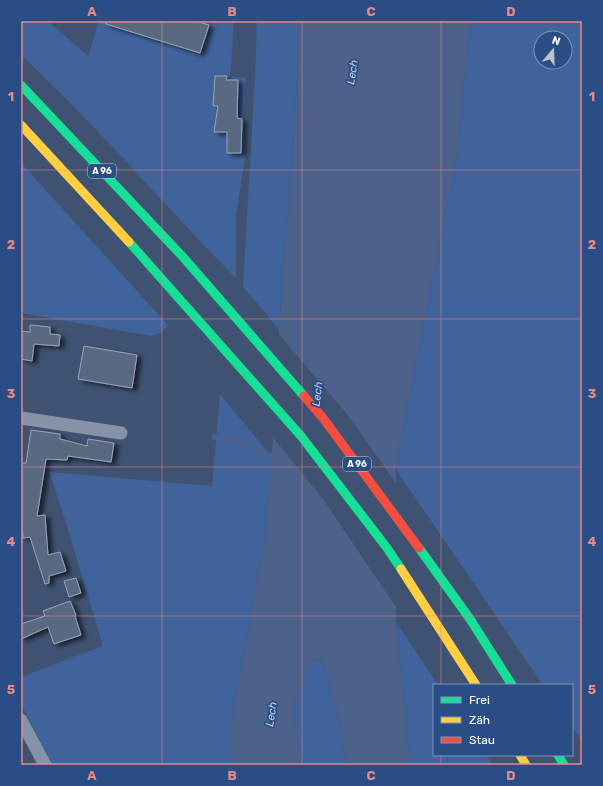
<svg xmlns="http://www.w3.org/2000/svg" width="603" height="786" viewBox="0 0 603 786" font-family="Rubik,sans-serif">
<defs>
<filter id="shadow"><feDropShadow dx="4.5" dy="2.5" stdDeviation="2" flood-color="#0009"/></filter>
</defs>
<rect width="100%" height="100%" fill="#3f5271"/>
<path fill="#40639b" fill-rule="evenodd" d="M21 21H48L88 56 99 21H120L118 28 200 52 208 25 195 21H234L230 77 246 78 244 116 245 157 236 216V278C163 205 97 125 21 55Z
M257 21H300L293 153 279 329 243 287 255 79Z
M470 21H582V741L572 727V685H543L397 471 396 463 456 161ZM541 38H565V62H541Z
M21 163 168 325 160 333 151 336 21 313Z
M220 394 272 457 266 531 231 726V765H52L21 704V677L103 646 63 513 49 472 212 486Z
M396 622 438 685H434V755H486L493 765H410Z
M311 659 323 661 341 725 345 762 344 765H302L292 708Z"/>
<path fill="#4c628a" d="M300 21H470L456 161 396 463V622L410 765H344L345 762 341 725 323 661 312 659 292 708 302 765H231V726L266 531 273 437 279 329 293 153Z"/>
<path fill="#3f5271" d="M277 332 350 418 398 486V610L323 499 271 435Z"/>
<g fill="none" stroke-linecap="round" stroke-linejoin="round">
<path stroke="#4c628a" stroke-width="4.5" d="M214 437 237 441 276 458"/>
</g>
<path fill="#5a6982" stroke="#99a4b5" filter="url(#shadow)" d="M106 21H195L209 25 200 53 106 24Z
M215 76H227L226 80H238L237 118 242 119 241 153H227V132H214L218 106H213Z
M30 325 50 327V334L60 335 59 346 34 344 32 361 21 359V331L30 332Z
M84 346 137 355 132 388 78 379Z
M31 430 60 434V439L87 446 88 439 114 443 111 462 68 456 67 460 46 459 37 516 45 515 48 555 60 552 66 571 49 576V583L45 584 30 537 23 538 21 513V463H26Z
M76 578 81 593 69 597 64 581Z
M70 601 76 615 75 616 81 635 54 644 48 627 21 639V624L45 616 43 611Z"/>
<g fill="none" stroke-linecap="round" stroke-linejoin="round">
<path stroke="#8693a7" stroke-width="13" d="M21 418 121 433
M21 720 45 765"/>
<path stroke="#16e098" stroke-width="9" d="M21 85 183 257 304 396
M129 242 301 436 387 548 401 569
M419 548 470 619 512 685
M558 755 564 765"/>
<path stroke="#ffcf43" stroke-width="9" d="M21 125 129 242
M401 569 476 685
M520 755 526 765"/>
<path stroke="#f24e42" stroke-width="9" d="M304 396 323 418 419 548"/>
</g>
<path fill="none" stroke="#e88989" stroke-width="1" stroke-opacity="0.55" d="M162 21V765M302 21V765M441 21V685M21 170H582M21 319H582M21 467H582M21 616H582M441 755V765"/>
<g text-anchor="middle" stroke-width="3.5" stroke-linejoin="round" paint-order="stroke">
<g fill="#2b4d85" stroke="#bfcada" stroke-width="1">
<rect x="88" y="164" width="28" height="14" rx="3"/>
<rect x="343" y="457" width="28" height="14" rx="3"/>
</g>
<g font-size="9" font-weight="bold" fill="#fff">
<text x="102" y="174">A 96</text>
<text x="357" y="467">A 96</text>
</g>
<g font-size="11" font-style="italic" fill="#c2d4ee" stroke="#2b4d85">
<text transform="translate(352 72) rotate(-81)" y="4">Lech</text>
<text transform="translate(317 394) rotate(-83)" y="4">Lech</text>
<text transform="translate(271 714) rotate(-81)" y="4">Lech</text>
</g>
</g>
<rect width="603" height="786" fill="none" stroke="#2b4d85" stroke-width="44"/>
<rect x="433" y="684" width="140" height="72" fill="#2b4d85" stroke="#8094b6"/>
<rect x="441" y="697" width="20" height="6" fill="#16e098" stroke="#8094b6"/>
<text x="469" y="704" font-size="12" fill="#ffffff">Frei</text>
<rect x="441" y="717" width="20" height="6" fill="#ffcf43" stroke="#8094b6"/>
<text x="469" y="724" font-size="12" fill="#ffffff">Zäh</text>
<rect x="441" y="737" width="20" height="6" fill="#f24e42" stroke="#8094b6"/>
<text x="469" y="744" font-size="12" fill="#ffffff">Stau</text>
<g transform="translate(553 50) rotate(19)"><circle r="19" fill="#2b4d85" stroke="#8094b6"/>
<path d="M0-3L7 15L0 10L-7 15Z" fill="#bcc2cd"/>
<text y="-6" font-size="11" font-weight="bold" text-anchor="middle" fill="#ffffff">N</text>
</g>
<rect x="22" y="22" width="559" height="742" fill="none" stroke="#e88989" stroke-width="1.5"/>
<g font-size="13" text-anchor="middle" font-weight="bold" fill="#e88989">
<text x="92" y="16">A</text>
<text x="232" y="16">B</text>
<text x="371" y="16">C</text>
<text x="511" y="16">D</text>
<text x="11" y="101">1</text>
<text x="592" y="101">1</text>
<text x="11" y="249">2</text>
<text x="592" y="249">2</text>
<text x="11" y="398">3</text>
<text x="592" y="398">3</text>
<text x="11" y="546">4</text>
<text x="592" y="546">4</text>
<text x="11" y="694">5</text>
<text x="592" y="694">5</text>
<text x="92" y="780">A</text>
<text x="232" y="780">B</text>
<text x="371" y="780">C</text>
<text x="511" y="780">D</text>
</g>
</svg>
